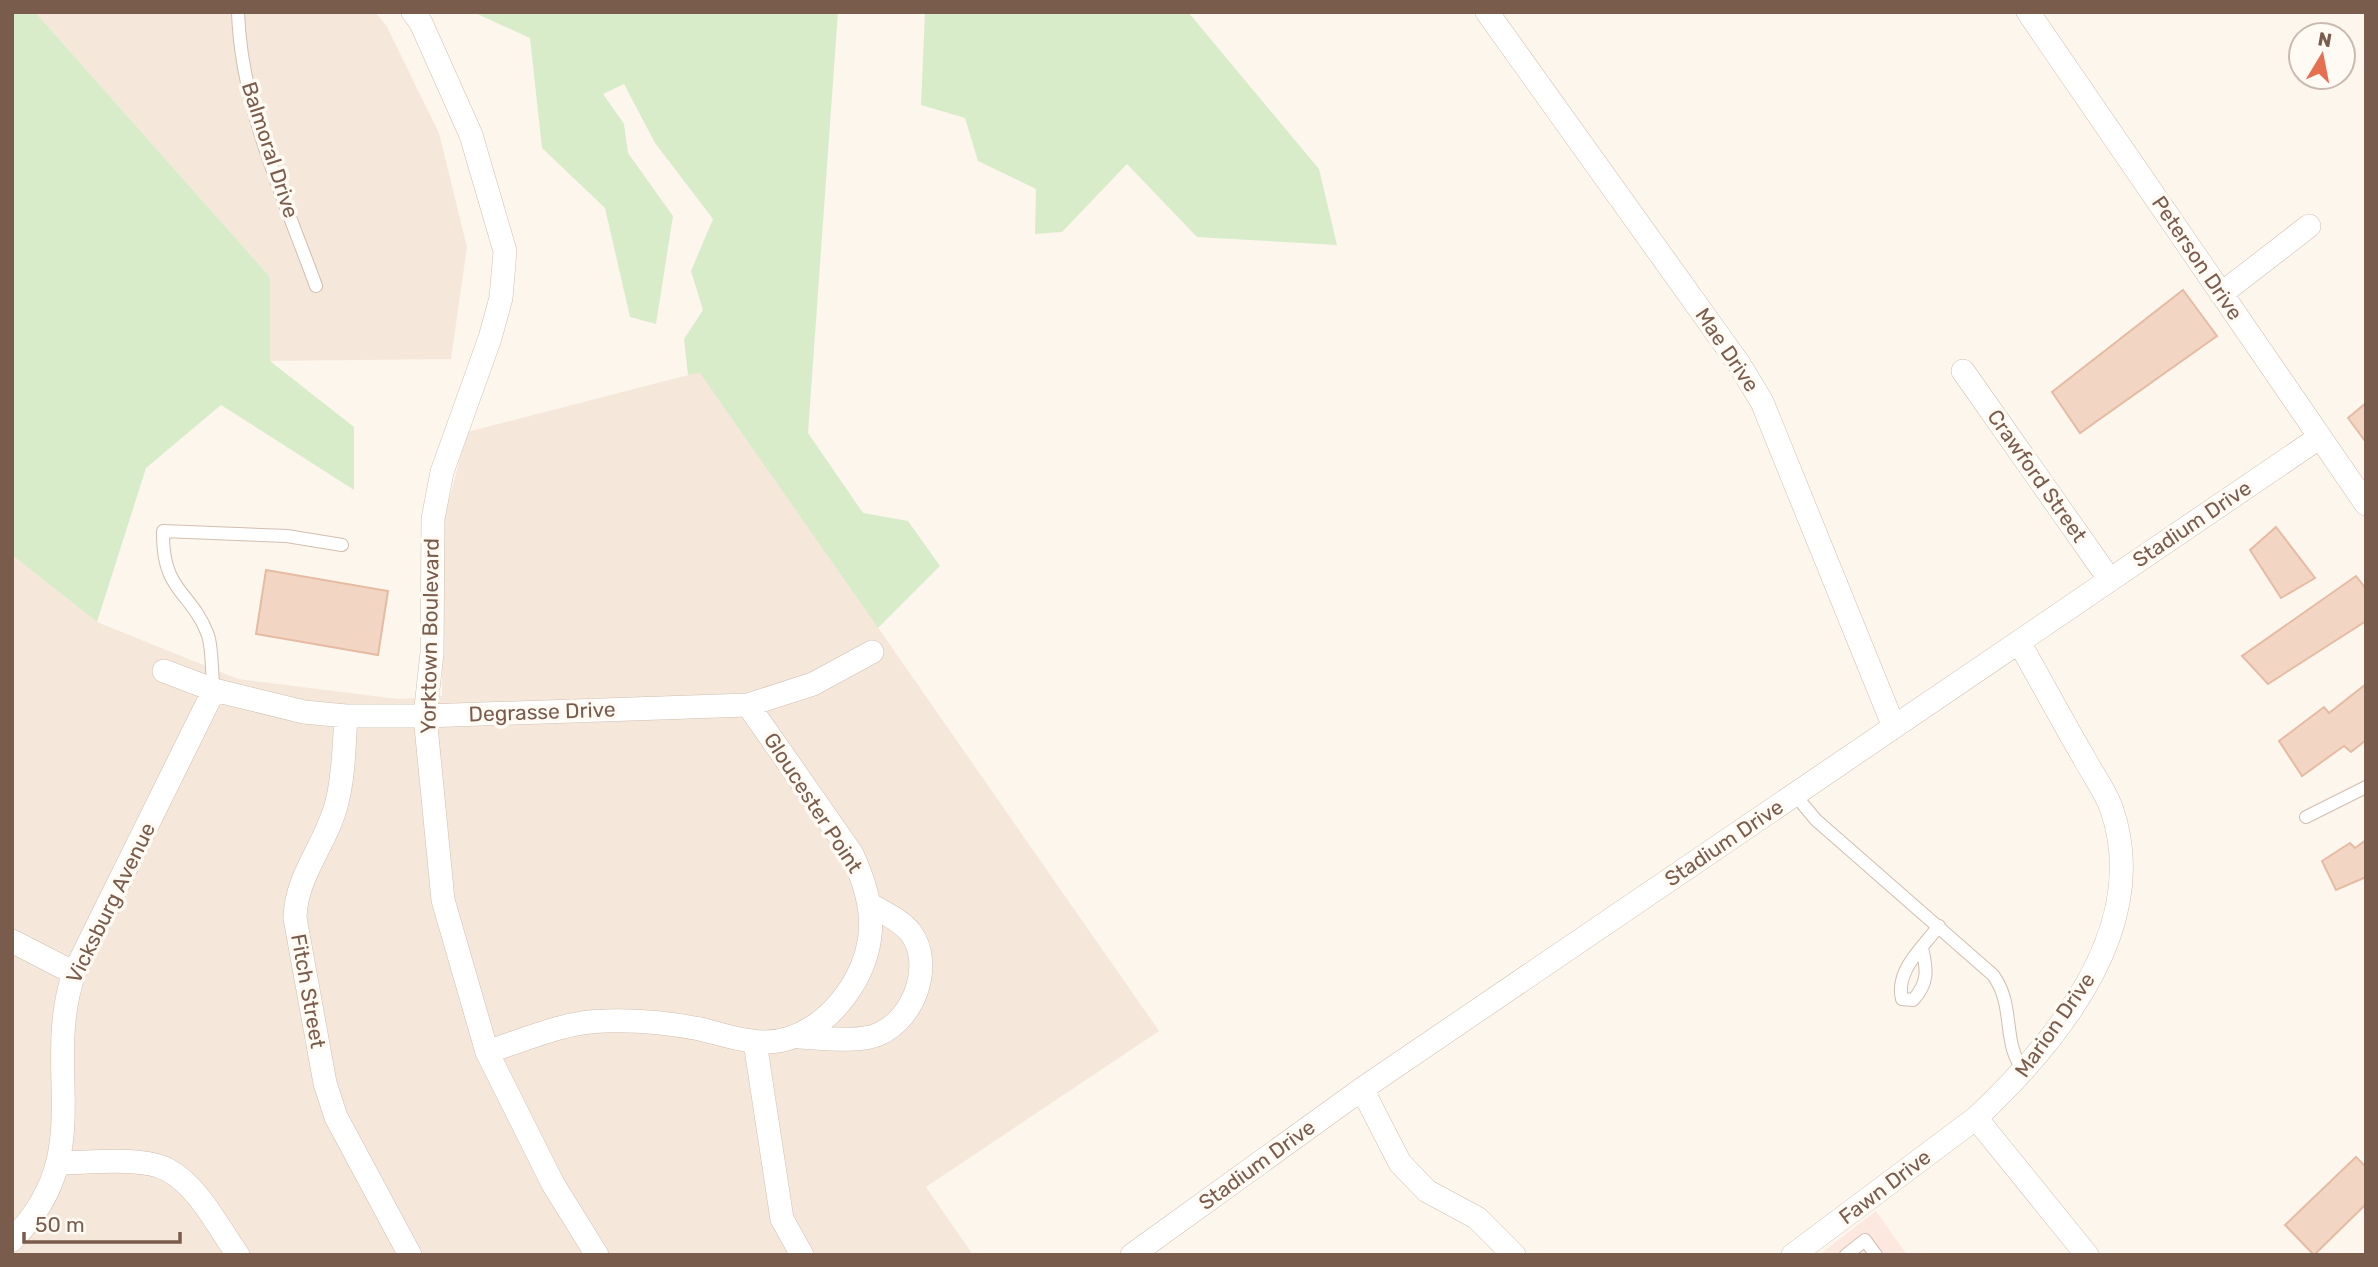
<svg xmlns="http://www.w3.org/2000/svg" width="2378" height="1267" viewBox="0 0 2378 1267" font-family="Rubik,sans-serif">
<rect width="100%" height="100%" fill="#fdf6ec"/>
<path fill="#f5e8da" d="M35 12H375L386 25 439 133 467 247 451 359 269 361 270 277Z
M700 372 1159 1031 926 1187 973 1255H12V555L97 622 238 679 398 699 442 696 443 523 467 432Z"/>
<path fill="#fde8e0" d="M1876 1211 1907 1255H1819Z"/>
<path fill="#d8ecc9" d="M12 12H35L270 277V361L354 427V490L221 405 146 468 97 622 12 555Z
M473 12H838L808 433 863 513 908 521 940 566 878 628 700 373 688 375 684 339 703 310 691 271 713 219 655 143 624 84 603 94 624 124 628 153 673 216 656 324 630 317 605 208 542 148 530 38Z
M925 12H1188L1319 169 1337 245 1197 237 1127 164 1062 232 1035 234 1036 189 978 161 965 118 921 105Z"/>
<path fill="#f3d5c3" stroke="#e6bba3" stroke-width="2" d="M2183 290 2217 336 2080 433 2052 392Z
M2366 403V440L2365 441 2348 418Z
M2276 527 2315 578 2281 598 2250 550Z
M266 570 388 591 378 655 256 634Z
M2356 576 2366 589V621L2268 684 2242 656Z
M2366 684V740L2351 752 2344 746 2302 776 2279 741 2324 707 2329 713Z
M2366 840V877L2336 890 2322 861 2350 843 2355 848Z
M2356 1157 2366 1167V1204L2314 1255 2285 1225Z"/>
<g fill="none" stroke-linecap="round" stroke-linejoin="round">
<defs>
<path id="lane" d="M238 12C241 107 284 198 316 286
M214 690C211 673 213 651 208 635 191 590 162 593 163 531L287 536 342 545
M1795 795 1816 820 1993 975C2016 1006 2001 1043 2024 1071
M2306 817 2366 787
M1922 948C1927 969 1929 983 1913 1000L1902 999C1895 971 1922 948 1939 926
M1846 1255 1865 1240 1876 1255"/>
<path id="street" d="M413 12 421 23 471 135 505 251 501 298 490 338 442 472 433 519 432 653 425 716 443 900 487 1052 553 1184 597 1255
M1487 12 1739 364 1762 402 1894 727
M2028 12 2366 504
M2221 294 2309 226
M1963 371 2110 580
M2019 642C2041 681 2062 720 2084 758 2093 775 2106 792 2112 810 2152 928 2056 1043 1976 1118L2087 1255
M164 671 214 690 304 712 346 716H425L748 705 813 684 872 652
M346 716C344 744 344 775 337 802 327 844 296 874 295 918L325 1083 336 1117 410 1255
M12 941 74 973
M799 1037C820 1038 861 1043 879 1034 914 1019 934 965 911 933 901 920 884 913 871 905
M755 1042 782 1219 802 1255
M487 1052C524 1040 566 1021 605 1021 637 1020 669 1023 700 1029 717 1033 734 1039 752 1041 797 1048 834 1017 855 981 880 936 872 898 852 854L748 705
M1362 1089 1400 1163 1427 1191 1477 1218 1514 1255
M59 1163C89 1163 142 1156 168 1170 199 1187 218 1227 238 1255
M12 1240C99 1153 41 1072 74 973L214 690
M1132 1255 1362 1089 2320 437
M1793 1255 1976 1118"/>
</defs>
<use href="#lane" stroke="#d1beb0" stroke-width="14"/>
<use href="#street" stroke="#d1beb0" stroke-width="24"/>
<use href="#lane" stroke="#fff" stroke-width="12"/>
<use href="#street" stroke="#fff" stroke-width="23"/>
</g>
<g text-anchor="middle" stroke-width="7" stroke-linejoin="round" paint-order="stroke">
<g font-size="21" fill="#7a5c4d" stroke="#fffaf3">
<text transform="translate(270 150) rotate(72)" y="7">Balmoral Drive</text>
<text transform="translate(2197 258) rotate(56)" y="7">Peterson Drive</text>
<text transform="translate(1727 350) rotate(56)" y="7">Mae Drive</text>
<text transform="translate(2037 476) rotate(55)" y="7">Crawford Street</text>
<text transform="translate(2192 524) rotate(-34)" y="7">Stadium Drive</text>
<text transform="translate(430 636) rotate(-89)" y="7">Yorktown Boulevard</text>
<text transform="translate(542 712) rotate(-2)" y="7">Degrasse Drive</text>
<text transform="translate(813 803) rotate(57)" y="7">Gloucester Point</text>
<text transform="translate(1724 843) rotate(-34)" y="7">Stadium Drive</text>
<text transform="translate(111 903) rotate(-64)" y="7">Vicksburg Avenue</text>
<text transform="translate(308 991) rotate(80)" y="7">Fitch Street</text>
<text transform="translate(2055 1025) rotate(-55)" y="7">Marion Drive</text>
<text transform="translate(1257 1165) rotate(-36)" y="7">Stadium Drive</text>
<text transform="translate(1885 1187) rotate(-37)" y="7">Fawn Drive</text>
</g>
</g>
<rect width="2378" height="1267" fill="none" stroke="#7a5c4d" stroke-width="28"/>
<g transform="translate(2322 56) rotate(10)"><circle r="33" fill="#fffaf3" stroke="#cabbb1" stroke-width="2"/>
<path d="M0-5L12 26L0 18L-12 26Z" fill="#e76f51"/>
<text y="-10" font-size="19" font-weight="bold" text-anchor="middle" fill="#7a5c4d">N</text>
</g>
<path d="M24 1232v10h156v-10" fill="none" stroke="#7a5c4d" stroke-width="3.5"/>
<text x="35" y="1232" font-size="21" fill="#7a5c4d" stroke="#fffaf3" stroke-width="5" paint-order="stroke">50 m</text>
</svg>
